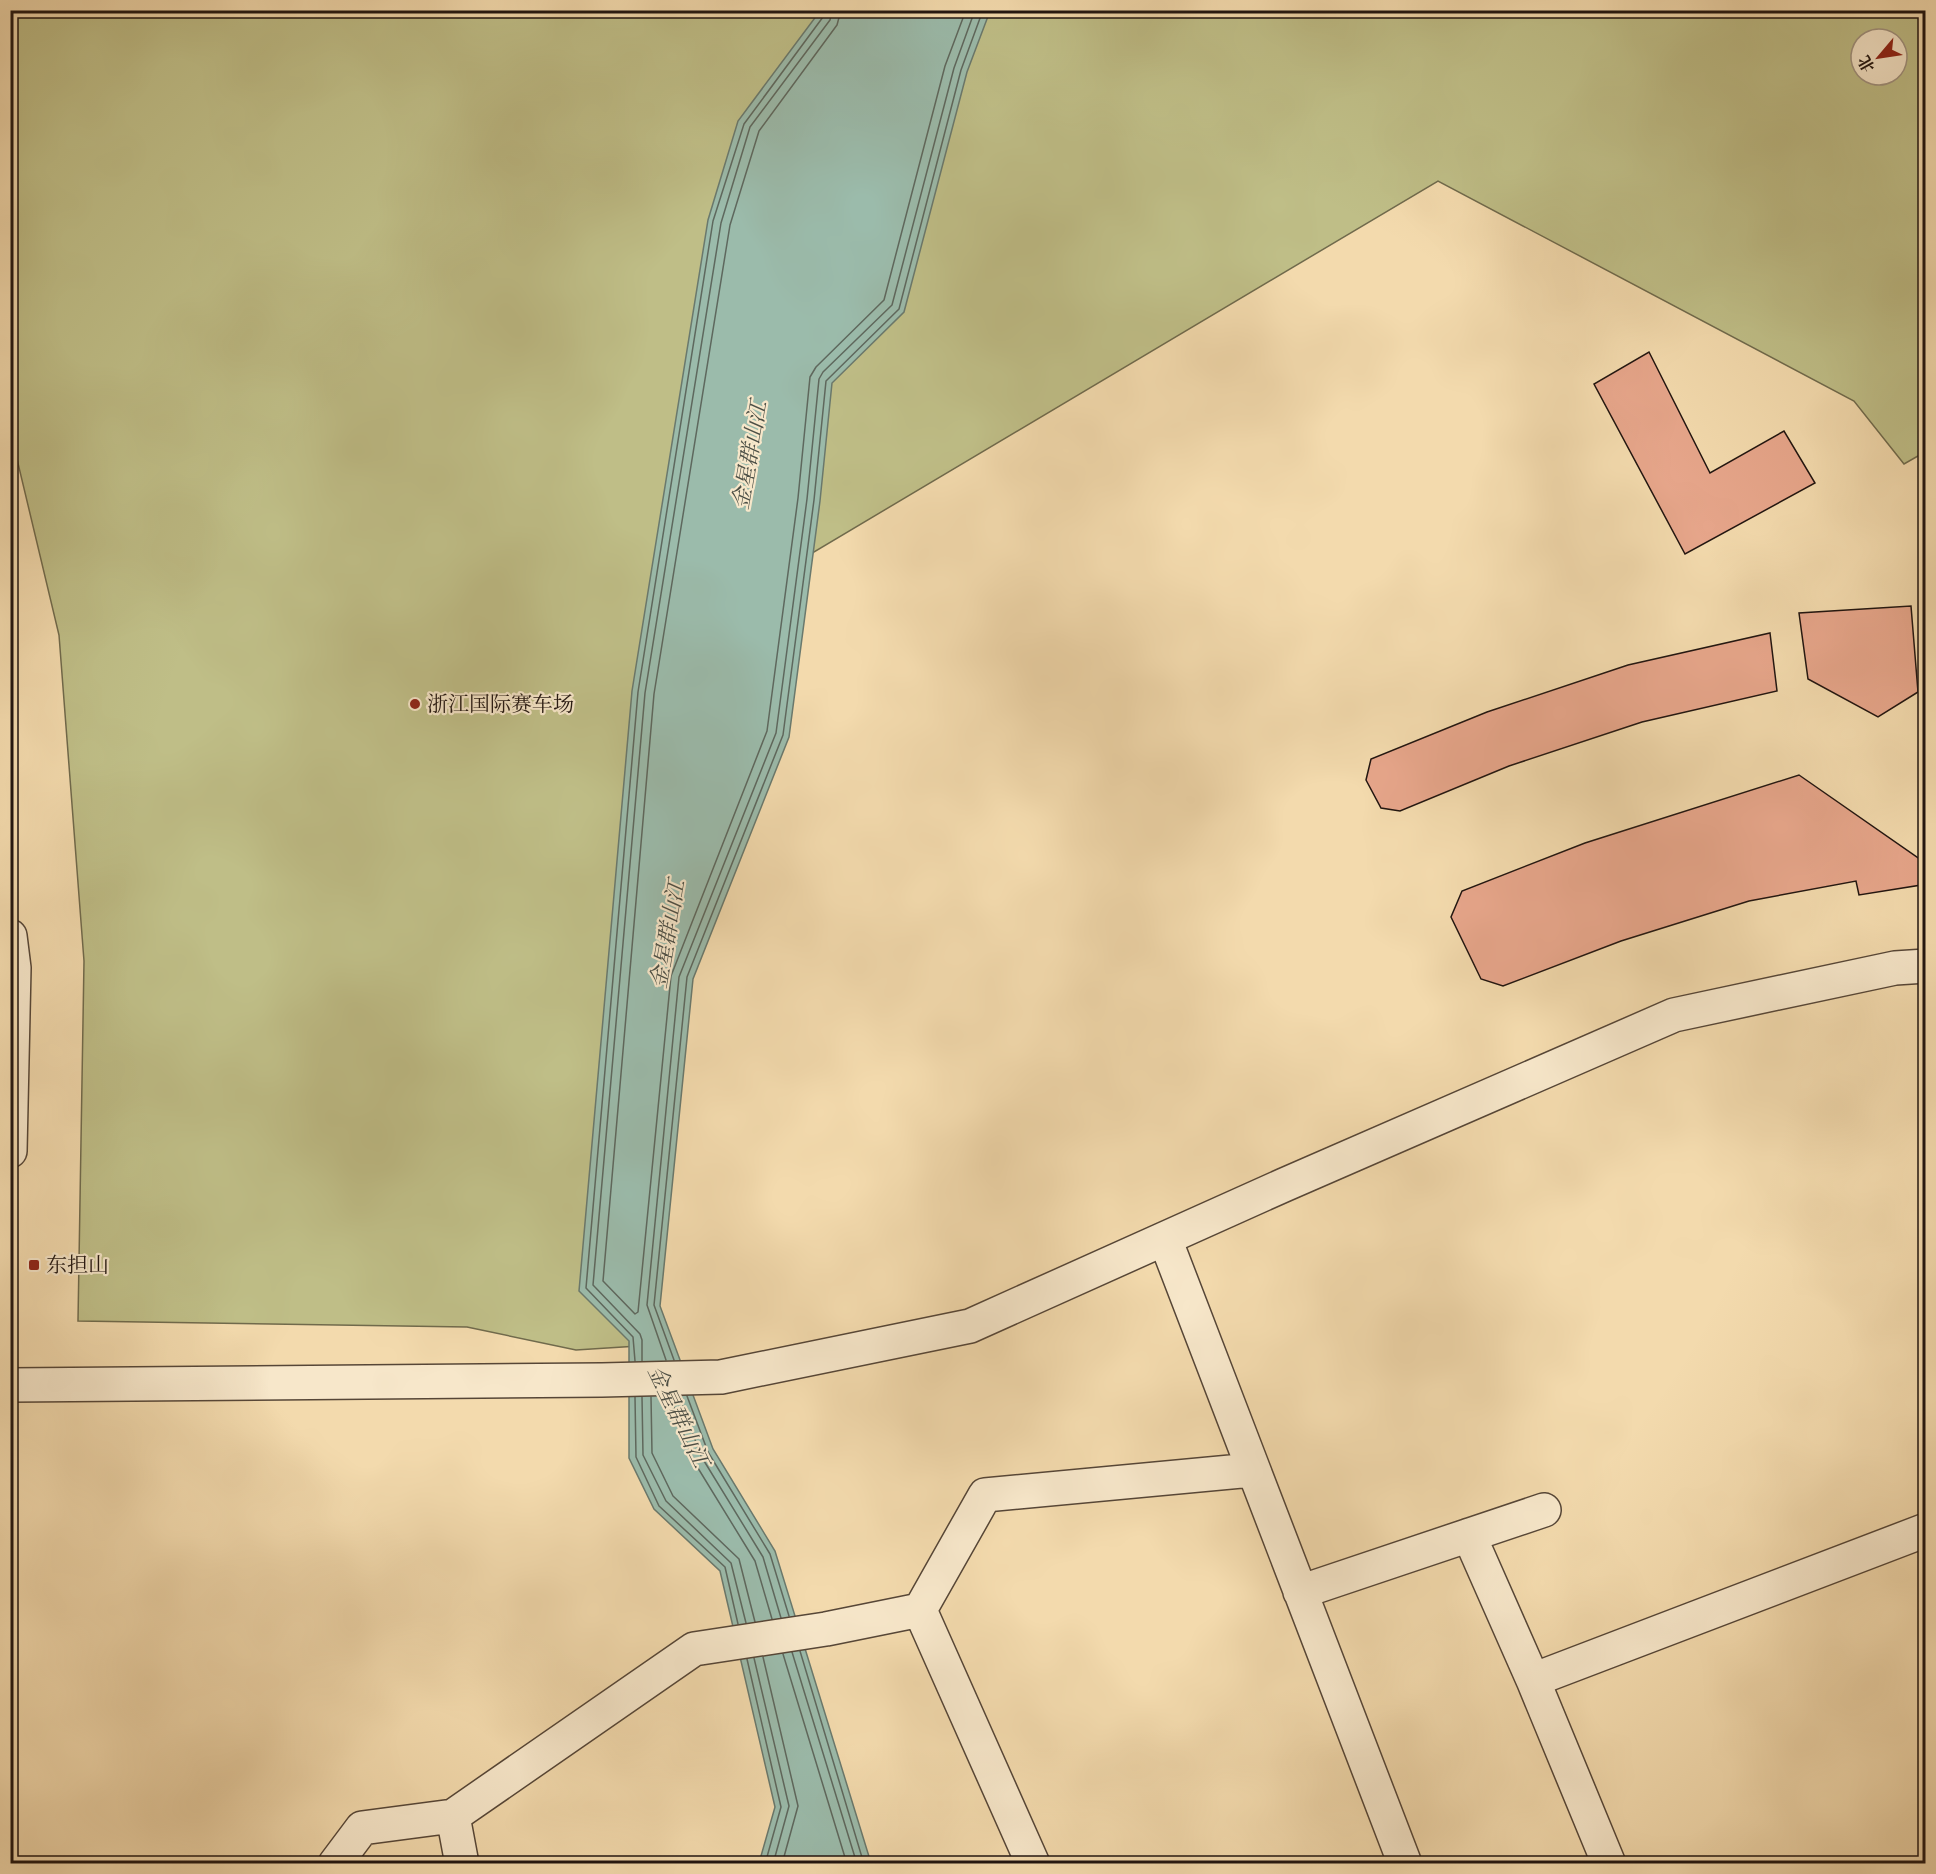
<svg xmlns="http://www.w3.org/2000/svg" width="1936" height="1874" viewBox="0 0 1936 1874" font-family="'Libre Bodoni','Noto Serif SC',serif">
<rect width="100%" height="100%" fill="#f3daad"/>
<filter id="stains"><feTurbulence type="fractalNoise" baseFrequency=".00333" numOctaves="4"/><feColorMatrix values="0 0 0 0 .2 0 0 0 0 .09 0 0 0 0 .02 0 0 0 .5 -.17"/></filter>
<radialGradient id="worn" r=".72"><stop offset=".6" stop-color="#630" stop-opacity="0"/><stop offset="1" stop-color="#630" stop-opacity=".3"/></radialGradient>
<path fill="#bfbe87" stroke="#706a4c" stroke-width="1.5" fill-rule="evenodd" d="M10 11H1925V452L1904 464 1854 401 1438 181 792 565 652 983 638 1346 576 1350 467 1327 78 1321 84 961 59 635 11 434ZM1861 39H1897V75H1861Z"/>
<path fill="#9bbbab" stroke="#6a796d" stroke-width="1.5" d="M820 11H990L967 72 904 312 832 383 820 501 789 737 693 979 660 1306 713 1449 775 1551 871 1863H759L775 1807 720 1571 654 1509 629 1458V1341L579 1291 632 691 708 220 738 121Z"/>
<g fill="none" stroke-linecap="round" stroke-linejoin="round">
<path stroke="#5e685e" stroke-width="1.5" d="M841 10 837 25 759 131 730 225 654 694 603 1281 635 1314 638 1312 671 976 767 731 798 498 810 377 816 367 884 300 945 66 966 10
M666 1360 647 1305 679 977 776 733 807 499 819 379 823 372 892 305 954 68 975 10
M674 1360 654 1305 687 977 783 735 814 500 826 381 899 309 961 70 983 10
M635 1361 633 1337 586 1288 638 692 713 221 744 124 823 17 825 10
M642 1361V1340L640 1334 593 1285 645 693 721 223 750 127 830 20 832 10
M670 1396 693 1460 755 1561 772 1619
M679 1396 701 1456 763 1557 781 1618
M687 1396 708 1452 770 1554 789 1616
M635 1397 636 1457 659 1506 725 1567 738 1624
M642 1397 643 1455 666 1501 731 1563 746 1623
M651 1397 652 1453 673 1496 739 1559 755 1622
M800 1651 864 1864
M792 1652 857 1864
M783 1654 847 1864
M763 1657 798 1806 782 1864
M754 1658 789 1806 773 1864
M747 1659 781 1807 765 1864"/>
</g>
<path fill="#e7a68b" stroke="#211510" stroke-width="1.5" d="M1649 352 1710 473 1784 431 1815 483 1685 554 1594 384Z
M1911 606 1918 692 1878 717 1808 679 1799 613Z
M1770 633 1777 691 1642 722 1509 766 1400 811 1381 808 1366 780 1371 759 1487 712 1628 665Z
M1799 775 1921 860V885L1859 895 1856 881 1749 901 1621 941 1503 986 1481 979 1451 917 1462 891 1585 843Z"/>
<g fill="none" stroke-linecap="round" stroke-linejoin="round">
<defs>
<path id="minor" d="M10 936 14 968 10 1151
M1165 1239 1405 1864
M10 1385 602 1380 721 1377 970 1326 1284 1185 1674 1015 1895 968 1926 966
M1469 1535 1533 1680 1609 1864
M1300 1592 1544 1510
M920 1610 985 1495 1252 1470
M1533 1680 1926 1530
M335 1864 362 1828 453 1816
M462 1864 453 1816 694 1649 826 1629 920 1610 1033 1864"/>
</defs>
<use href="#minor" stroke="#564637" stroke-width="36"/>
<use href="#minor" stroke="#f7e7ca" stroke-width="33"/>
</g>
<g fill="#8f2418" stroke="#f7e7ca" stroke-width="2">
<circle cx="415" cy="704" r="6"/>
<rect x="28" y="1259" width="12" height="12" rx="3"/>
</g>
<g text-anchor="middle" stroke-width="4.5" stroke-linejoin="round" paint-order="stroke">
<g font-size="21" fill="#211510" stroke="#f7e7ca" text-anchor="start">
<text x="427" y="711">浙江国际赛车场</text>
<text x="46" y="1272">东担山</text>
</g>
<g font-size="22" font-style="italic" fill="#4c4f46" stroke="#f7e7ca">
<text transform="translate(749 455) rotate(-80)" y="8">金星群山江</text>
<text transform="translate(667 934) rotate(-80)" y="8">金星群山江</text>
<text transform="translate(679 1416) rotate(64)" y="8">金星群山江</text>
</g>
</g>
<rect width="1936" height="1874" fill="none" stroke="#f3daad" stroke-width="36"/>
<rect x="12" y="12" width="1912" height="1850" fill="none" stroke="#211510" stroke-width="3"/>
<rect x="18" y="18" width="1900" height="1838" fill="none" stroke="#211510" stroke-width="1.5"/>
<g transform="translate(1879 57) rotate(241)"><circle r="28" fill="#f7e7ca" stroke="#a19380" stroke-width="1.5"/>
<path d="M0-4.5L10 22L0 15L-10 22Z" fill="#8f2418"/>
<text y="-9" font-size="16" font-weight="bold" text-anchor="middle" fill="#211510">北</text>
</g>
<rect width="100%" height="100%" filter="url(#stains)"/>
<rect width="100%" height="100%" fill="url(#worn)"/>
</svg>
